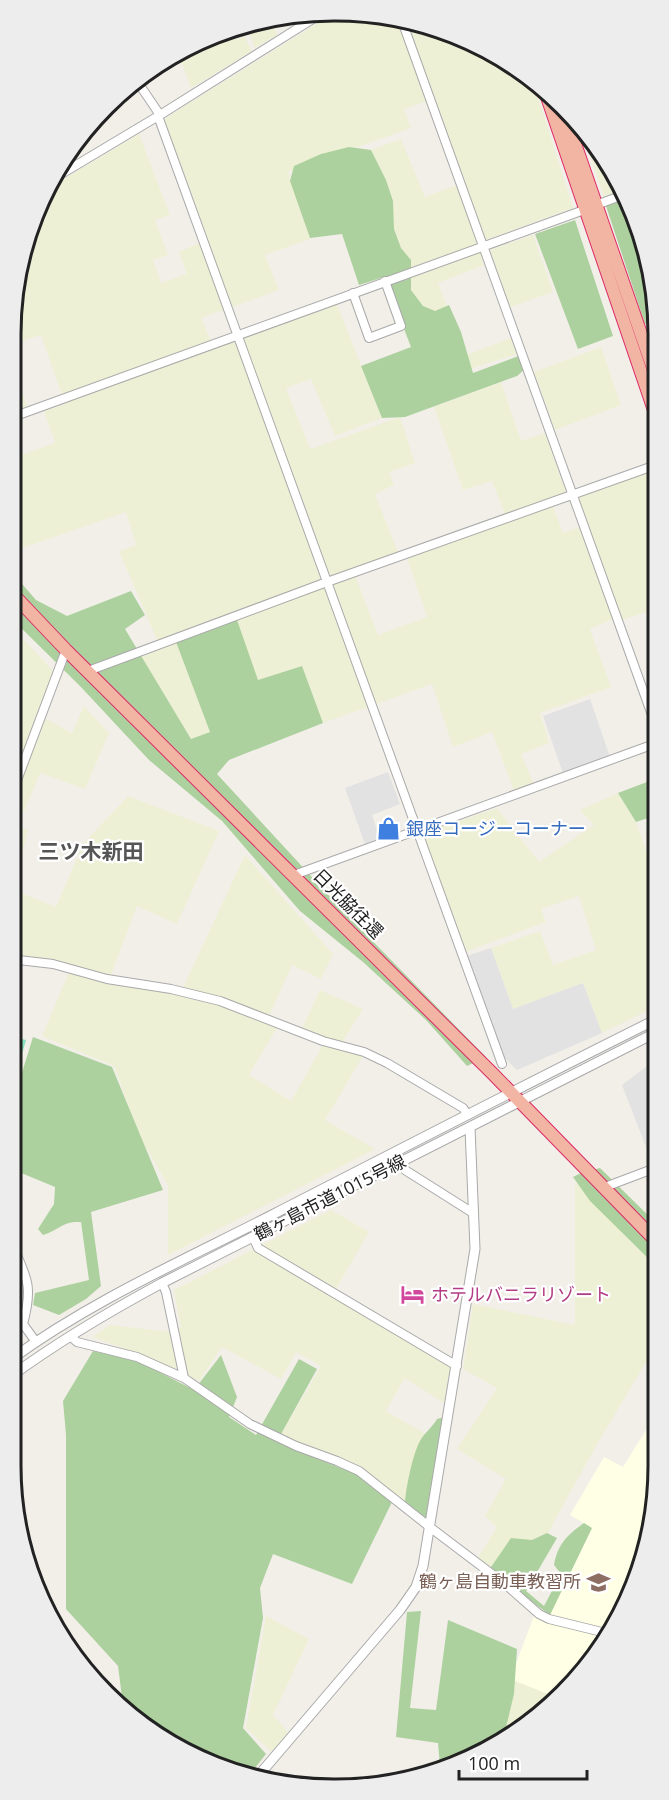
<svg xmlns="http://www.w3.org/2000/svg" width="669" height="1800" viewBox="0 0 669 1800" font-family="'Open Sans','Noto Sans JP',sans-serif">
<rect width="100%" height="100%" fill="#f2efe9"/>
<path fill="#ffffe5" d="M658 1411V1466L647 1550 611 1624 599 1636 576 1669 568 1685 555 1697 510 1679 534 1616 547 1621 592 1528 570 1515 604 1457 623 1467Z"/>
<path fill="#eef0d5" d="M329 16 419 22 497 54 534 84 573 208 477 243 484 265 438 283 466 355 511 338 517 354 463 371 417 308 365 152 401 139 425 197 464 182 433 99 404 109 411 128 288 172 310 239 265 255 279 290 201 318 214 348 336 302 382 418 335 436 311 379 286 388 309 446 311 449 400 417 415 463 389 472 394 485 375 494 398 552 353 570 378 635 427 617 407 558 508 522 492 481 463 490 434 407 501 382 521 441 545 433 566 493 550 498 563 533 580 527 613 619 590 629 611 687 540 713 549 743 521 754 534 784 514 791 492 732 453 747 432 684 323 723 302 666 258 680 176 642 210 732 191 739 141 657 161 649 119 551 136 545 126 512 11 552 10 459 55 443 44 411 65 404 41 335 10 345 22 250 54 185 139 134 170 215 155 220 168 255 153 260 161 283 187 274 179 252 208 239 164 119Z
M271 20 277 35 255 48 247 29Z
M234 33 237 40 244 36 252 51 191 88 178 52Z
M578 120V121L624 190 604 197Z
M533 235 553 292 510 307 490 250Z
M601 347 621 405 555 430 534 372Z
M10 359 27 406 11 411H10Z
M656 469 657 643 646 612 622 620 577 497Z
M12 627 54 672 37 714 72 733 84 706 109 733 85 789 40 773 24 812 11 806 10 630Z
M618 793 636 822 657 883V952L654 953 657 963V1006L602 1033 583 983 513 1009 491 948 540 931 553 965 596 950 579 896 541 909 546 922 465 952 421 834 497 808 539 862 594 825 580 810Z
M128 796 219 831 177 924 137 906 108 983 180 994 245 855 333 954 321 979 292 965 267 1021 278 1026 249 1075 291 1101 327 1038 302 1028 320 990 363 1009 338 1049 363 1056 325 1120 375 1149 168 1255V1185L140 1137 114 1066 42 1036 72 965 11 953V900L14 890 56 907 83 844Z
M11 824 28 830 20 862 11 885Z
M575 1182 658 1261V1342L596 1446 518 1587 477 1559 497 1527 485 1516 506 1479 457 1449 497 1388 463 1369 473 1304 575 1325Z
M331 1210 369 1232 333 1294 451 1362 444 1403 405 1378 386 1411 438 1441 426 1519 363 1470 324 1451 280 1436 321 1366 296 1352 281 1379 222 1347 199 1381 153 1359 92 1337 110 1325 171 1332 181 1328 174 1290Z
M266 1616 309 1639 273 1715 288 1732 272 1752 246 1728Z
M510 1679 555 1697 514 1735 496 1742Z"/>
<path fill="#add19e" d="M349 147 371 150 386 180 393 201 394 229 401 248 411 260V290L423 306 435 311 449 305 461 332 473 373 521 355 525 369 517 376 405 417 382 418 361 366 411 347 384 277 359 285 342 234 310 238 290 181 294 166 321 154Z
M627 198 656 292V320L645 324 606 206Z
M575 220 613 336 578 349 535 234Z
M10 570 36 600 67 616 131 591 145 615 125 629 191 739 210 732 176 642 237 620 258 680 302 666 323 723 229 760 217 774 345 913 486 1057 467 1066 426 1020 363 962 300 911 222 821 149 760 80 686 11 618Z
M647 782 657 806V815L636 822 618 793Z
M33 1037 112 1067 163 1190 91 1212 101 1286 86 1299 59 1315 33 1305 35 1293 89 1280 81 1222C62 1221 61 1229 43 1235L38 1229 54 1204 55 1187 14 1170 11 1176V1103L16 1092Z
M600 1168 658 1225V1268L590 1201 573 1177 581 1173Z
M93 1351 136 1360 194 1390 221 1355 237 1397 229 1417 256 1435 299 1359 317 1369 280 1436 308 1455 356 1474 392 1502 352 1584 273 1554 260 1588 263 1618 243 1728 266 1754 251 1773 173 1746 123 1705 118 1666 66 1609V1435L63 1401Z
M444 1417 428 1519 414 1513 405 1505C405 1491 413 1453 420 1441 424 1433 432 1428 437 1419Z
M584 1523 592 1528 550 1615 489 1570 511 1538 532 1540 547 1533 557 1538 526 1591 544 1606 561 1574 554 1565C558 1544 567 1535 584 1523Z
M421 1611 410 1708 436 1710 448 1620 517 1649 514 1694 503 1740 440 1766 438 1743 396 1737 407 1612Z"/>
<path fill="#88e0be" d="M10 1036 26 1040 13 1085 11 1084Z"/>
<path fill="#e2e2e2" d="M590 699 610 757 563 773 543 716Z
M388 772 400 804 372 815 380 839 365 844 345 788Z
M491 948 513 1009 583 983 602 1033 517 1070 504 1057 467 956Z
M658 1058V1163L653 1165 622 1085Z"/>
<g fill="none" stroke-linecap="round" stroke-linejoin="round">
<defs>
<path id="minor" d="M402 21 657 729
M139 84 160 115
M158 116 502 1064
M58 176 160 115 319 15
M596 205 626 194
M353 293 369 338 401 326 385 281
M10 418 584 210
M88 671 327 582 656 465
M10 799 66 650
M10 855C21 872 18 875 10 892
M294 875 657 743
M10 959 53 964 107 979 171 989 220 1001 323 1041 364 1052 387 1063 463 1108 468 1115
M401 1162 405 1170 473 1213
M605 1187 658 1167
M253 1237 258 1248 457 1366
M10 1240C26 1276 34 1284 23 1324L36 1342
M10 1268 20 1262
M162 1283 166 1292 184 1378
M70 1336 77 1342 137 1357 184 1378 250 1424 296 1446 337 1461 359 1471 431 1528 505 1584 539 1614 549 1619 606 1633"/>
<path id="tertiary" d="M10 1360C91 1301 184 1260 272 1215 401 1149 528 1083 657 1019
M10 1377C59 1341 110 1311 162 1283L657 1032
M259 1775 400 1610 416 1587 423 1566 475 1249 470 1128"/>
<path id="trunk" d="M546 94 656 416
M563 109 656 377
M10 591 66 650 493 1074 658 1243"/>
</defs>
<use href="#minor" stroke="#a9a9a9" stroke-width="10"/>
<use href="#tertiary" stroke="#a9a9a9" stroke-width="11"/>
<use href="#trunk" stroke="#dc2a67" stroke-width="14"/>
<use href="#minor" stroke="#fff" stroke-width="8"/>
<use href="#tertiary" stroke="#fff" stroke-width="9"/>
<use href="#trunk" stroke="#f2b4a3" stroke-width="12"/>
</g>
<defs>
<symbol id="shop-bare" viewBox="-9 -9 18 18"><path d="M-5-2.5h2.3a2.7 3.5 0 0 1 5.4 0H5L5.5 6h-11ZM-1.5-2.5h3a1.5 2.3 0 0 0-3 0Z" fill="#3f7fe0" stroke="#fff" stroke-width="2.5" paint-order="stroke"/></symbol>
<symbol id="hotel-bare" viewBox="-9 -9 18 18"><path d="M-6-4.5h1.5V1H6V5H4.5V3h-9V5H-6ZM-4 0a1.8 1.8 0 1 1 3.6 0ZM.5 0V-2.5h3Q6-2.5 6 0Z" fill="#d1479c" stroke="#fff" stroke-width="2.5" paint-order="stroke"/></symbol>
<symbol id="school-bare" viewBox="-9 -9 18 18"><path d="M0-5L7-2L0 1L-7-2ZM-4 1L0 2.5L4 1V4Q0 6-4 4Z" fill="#8d6e63" stroke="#fff" stroke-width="2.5" paint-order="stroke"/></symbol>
</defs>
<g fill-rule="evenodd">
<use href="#shop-bare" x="372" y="812" width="33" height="33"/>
<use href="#hotel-bare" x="396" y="1278" width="33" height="33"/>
<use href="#school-bare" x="582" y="1566" width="33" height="33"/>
</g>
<g text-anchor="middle" stroke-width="4.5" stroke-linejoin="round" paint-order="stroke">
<g font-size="18" fill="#366cbe" stroke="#fff" text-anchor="start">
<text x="406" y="835">銀座コージーコーナー</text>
</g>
<g font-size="18" fill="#222" stroke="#fff">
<text transform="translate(348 904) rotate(45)" y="6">日光脇往還</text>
<text transform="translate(330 1198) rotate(-27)" y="6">鶴ヶ島市道1015号線</text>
</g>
<g font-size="18" fill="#b23c85" stroke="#fff" text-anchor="start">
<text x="431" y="1301">ホテルバニラリゾート</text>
</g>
<g font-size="18" fill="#785e54" stroke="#fff" text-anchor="end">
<text x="581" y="1588">鶴ヶ島自動車教習所</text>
</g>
<g font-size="21" font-weight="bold" fill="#555" stroke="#fff">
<text x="91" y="859">三ツ木新田</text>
</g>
</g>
<path d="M0 0H669V1800H0ZM334 21H335A313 313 0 0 1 648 334V1466A313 313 0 0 1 335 1779H334A313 313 0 0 1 21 1466V334A313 313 0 0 1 334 21Z" fill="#ededed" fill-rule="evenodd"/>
<path fill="none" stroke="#222" stroke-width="3" d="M334 21H335A313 313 0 0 1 648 334V1466A313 313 0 0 1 335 1779H334A313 313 0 0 1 21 1466V334A313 313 0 0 1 334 21Z"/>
<path d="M459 1770v9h128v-9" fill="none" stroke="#222222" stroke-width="3"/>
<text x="468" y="1770" font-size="18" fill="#222222" stroke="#ffffff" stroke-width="4.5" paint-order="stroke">100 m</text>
</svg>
